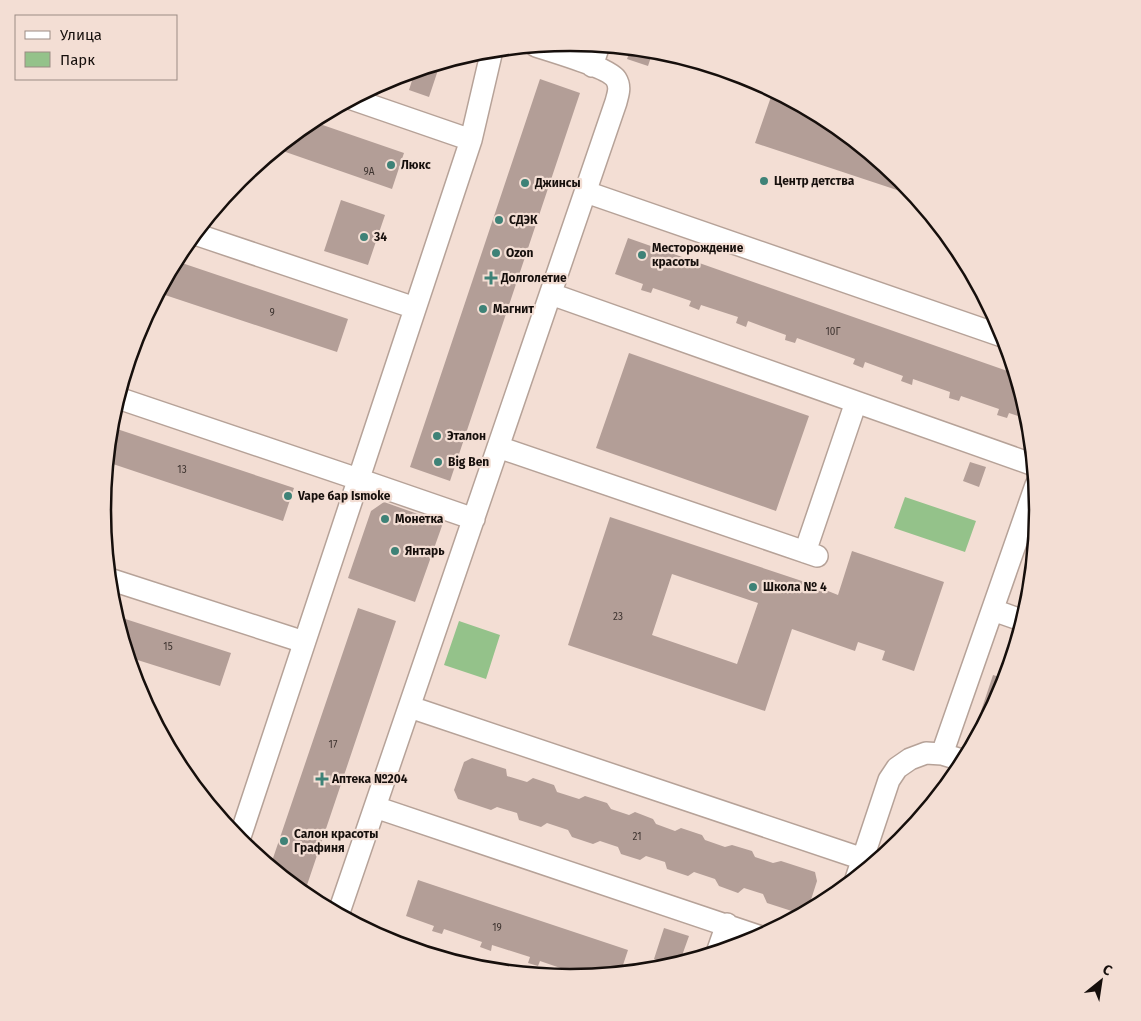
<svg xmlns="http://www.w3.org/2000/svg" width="1141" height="1021" viewBox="0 0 1141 1021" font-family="'Fira Sans',sans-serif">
<rect width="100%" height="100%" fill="#f3ded4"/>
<path fill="#94c28a" d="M905 497 976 521 965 552 894 528Z
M459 621 500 635 486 679 444 665Z"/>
<path fill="#b39e97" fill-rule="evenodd" d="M631 48 653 51 648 66 627 59Z
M428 67 438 70 429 97 409 90 415 71Z
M540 79 580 93 450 481 410 467Z
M773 91 831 122 902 180 915 196 755 143Z
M311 121 404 153 392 189 277 149Z
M341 200 385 215 368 265 324 251Z
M628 238 1016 374 1030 420 1009 413 1007 418 997 415 999 409 961 396 959 401 949 398 950 392 913 379 912 385 901 381 903 376 865 362 863 368 853 364 855 359 797 338 795 343 785 340 786 335 748 321 746 327 736 323 738 317 701 305 699 310 689 306 691 301 653 288 651 293 641 290 643 284 615 274Z
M176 261 348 319 337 352 159 293Z
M629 353 809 416 776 511 596 448Z
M111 427 294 488 283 521 107 462Z
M970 462 986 467 979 487 963 481Z
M384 502 443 523 415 602 348 578 371 511Z
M610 517 808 583 838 595 852 551 944 582 914 671 882 660 885 651 858 642 855 651 792 629 765 711 568 645ZM672 574 758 603 737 664 652 635Z
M358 608 396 621 304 894 270 867Z
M116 616 231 653 220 686 128 657Z
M993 675 1006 679 1003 690 990 714 981 711Z
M472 758 506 769 507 776 527 782 533 778 554 785 557 792 579 799 585 796 607 803 611 809 629 815 635 812 653 819 656 824 675 831 681 828 702 835 705 840 725 847 732 845 752 851 755 857 773 863 781 861 815 872 817 881 808 909 801 914 767 903 763 894 744 888 738 893 719 886 715 879 694 872 688 876 667 869 665 862 646 856 640 860 621 854 618 847 600 841 593 844 572 837 568 830 547 823 541 827 519 820 517 813 497 807 491 810 458 799 454 790 464 762Z
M418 880 628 950 620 974 577 978 578 974 540 961 538 966 528 963 530 957 492 945 491 951 480 947 482 942 444 929 442 934 432 931 434 926 406 916Z
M664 928 689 936 679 964 675 965 654 959Z"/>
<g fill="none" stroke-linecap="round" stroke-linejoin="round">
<defs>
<path id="minor" d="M592 66 599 45
M352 99 471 140
M586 192 1005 337
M195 234 415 308
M551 294 1034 465
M118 398 358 479 474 519
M498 447 817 556
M805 552 856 402
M109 579 304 642
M993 610 1024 621
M410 707 863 859
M942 754 965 761
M375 807 761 937
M239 840 471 140 492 50
M856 879 889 780 897 768 910 759 926 753 942 754 1036 485
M338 915 616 102C618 94 621 87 616 79 609 68 552 51 536 46
M717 953 727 924"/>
</defs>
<use href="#minor" stroke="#b6a298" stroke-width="24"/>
<use href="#minor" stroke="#fff" stroke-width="21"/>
</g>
<g fill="#3e8277" stroke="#f3ded4" stroke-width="2">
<circle cx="391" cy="165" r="5"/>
<circle cx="764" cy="181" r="5"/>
<circle cx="525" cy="183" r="5"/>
<circle cx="499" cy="220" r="5"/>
<circle cx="364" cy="237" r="5"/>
<circle cx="496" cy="253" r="5"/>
<circle cx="642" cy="255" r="5"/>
<path d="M488.5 270.5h5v5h5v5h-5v5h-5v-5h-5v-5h5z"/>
<circle cx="483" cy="309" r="5"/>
<circle cx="437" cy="436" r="5"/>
<circle cx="438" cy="462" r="5"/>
<circle cx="288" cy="496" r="5"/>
<circle cx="385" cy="519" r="5"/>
<circle cx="395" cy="551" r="5"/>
<circle cx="753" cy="587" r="5"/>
<path d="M319.5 771.5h5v5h5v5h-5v5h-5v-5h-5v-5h5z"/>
<circle cx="284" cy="841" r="5"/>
</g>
<g text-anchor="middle" stroke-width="4.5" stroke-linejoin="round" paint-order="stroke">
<g font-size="10" fill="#3d332f">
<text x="369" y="175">9А</text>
<text x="272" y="316">9</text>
<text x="833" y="335">10Г</text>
<text x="182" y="473">13</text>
<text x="618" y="620">23</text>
<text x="168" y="650">15</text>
<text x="333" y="748">17</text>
<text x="637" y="840">21</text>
<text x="497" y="931">19</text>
</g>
<g font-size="12" font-weight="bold" fill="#160f0c" stroke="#f3ded4" text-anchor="start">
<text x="401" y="169">Люкс</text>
<text x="774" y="185">Центр детства</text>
<text x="535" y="187">Джинсы</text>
<text x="509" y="224">СДЭК</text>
<text x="374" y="241">34</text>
<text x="652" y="252">Месторождение<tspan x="652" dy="14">красоты</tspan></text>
<text x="506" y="257">Ozon</text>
<text x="501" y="282">Долголетие</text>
<text x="493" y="313">Магнит</text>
<text x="447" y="440">Эталон</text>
<text x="448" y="466">Big Ben</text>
<text x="298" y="500">Vape бар Ismoke</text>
<text x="395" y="523">Монетка</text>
<text x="405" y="555">Янтарь</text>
<text x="763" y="591">Школа № 4</text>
<text x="332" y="783">Аптека №204</text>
<text x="294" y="838">Салон красоты<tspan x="294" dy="14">Графиня</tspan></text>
</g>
</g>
<path d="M0 0H1141V1021H0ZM111 510a459 459 0 1 1 918 0a459 459 0 1 1-918 0Z" fill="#f3ded4" fill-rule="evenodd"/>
<path fill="none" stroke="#160f0c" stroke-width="2.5" d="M111 510a459 459 0 1 1 918 0a459 459 0 1 1-918 0Z"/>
<rect x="15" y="15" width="162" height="65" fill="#f3ded4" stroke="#9b8b84"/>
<rect x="25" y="31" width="25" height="8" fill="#ffffff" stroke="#9b8b84"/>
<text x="60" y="40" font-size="15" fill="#160f0c">Улица</text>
<rect x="25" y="52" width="25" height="15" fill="#94c28a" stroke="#9b8b84"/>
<text x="60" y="65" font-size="15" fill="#160f0c">Парк</text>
<g transform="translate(1101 981) rotate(30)" stroke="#f3ded4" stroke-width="4" paint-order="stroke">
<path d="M0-4L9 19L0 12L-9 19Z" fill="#160f0c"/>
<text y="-8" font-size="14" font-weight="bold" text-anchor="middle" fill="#160f0c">С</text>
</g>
</svg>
